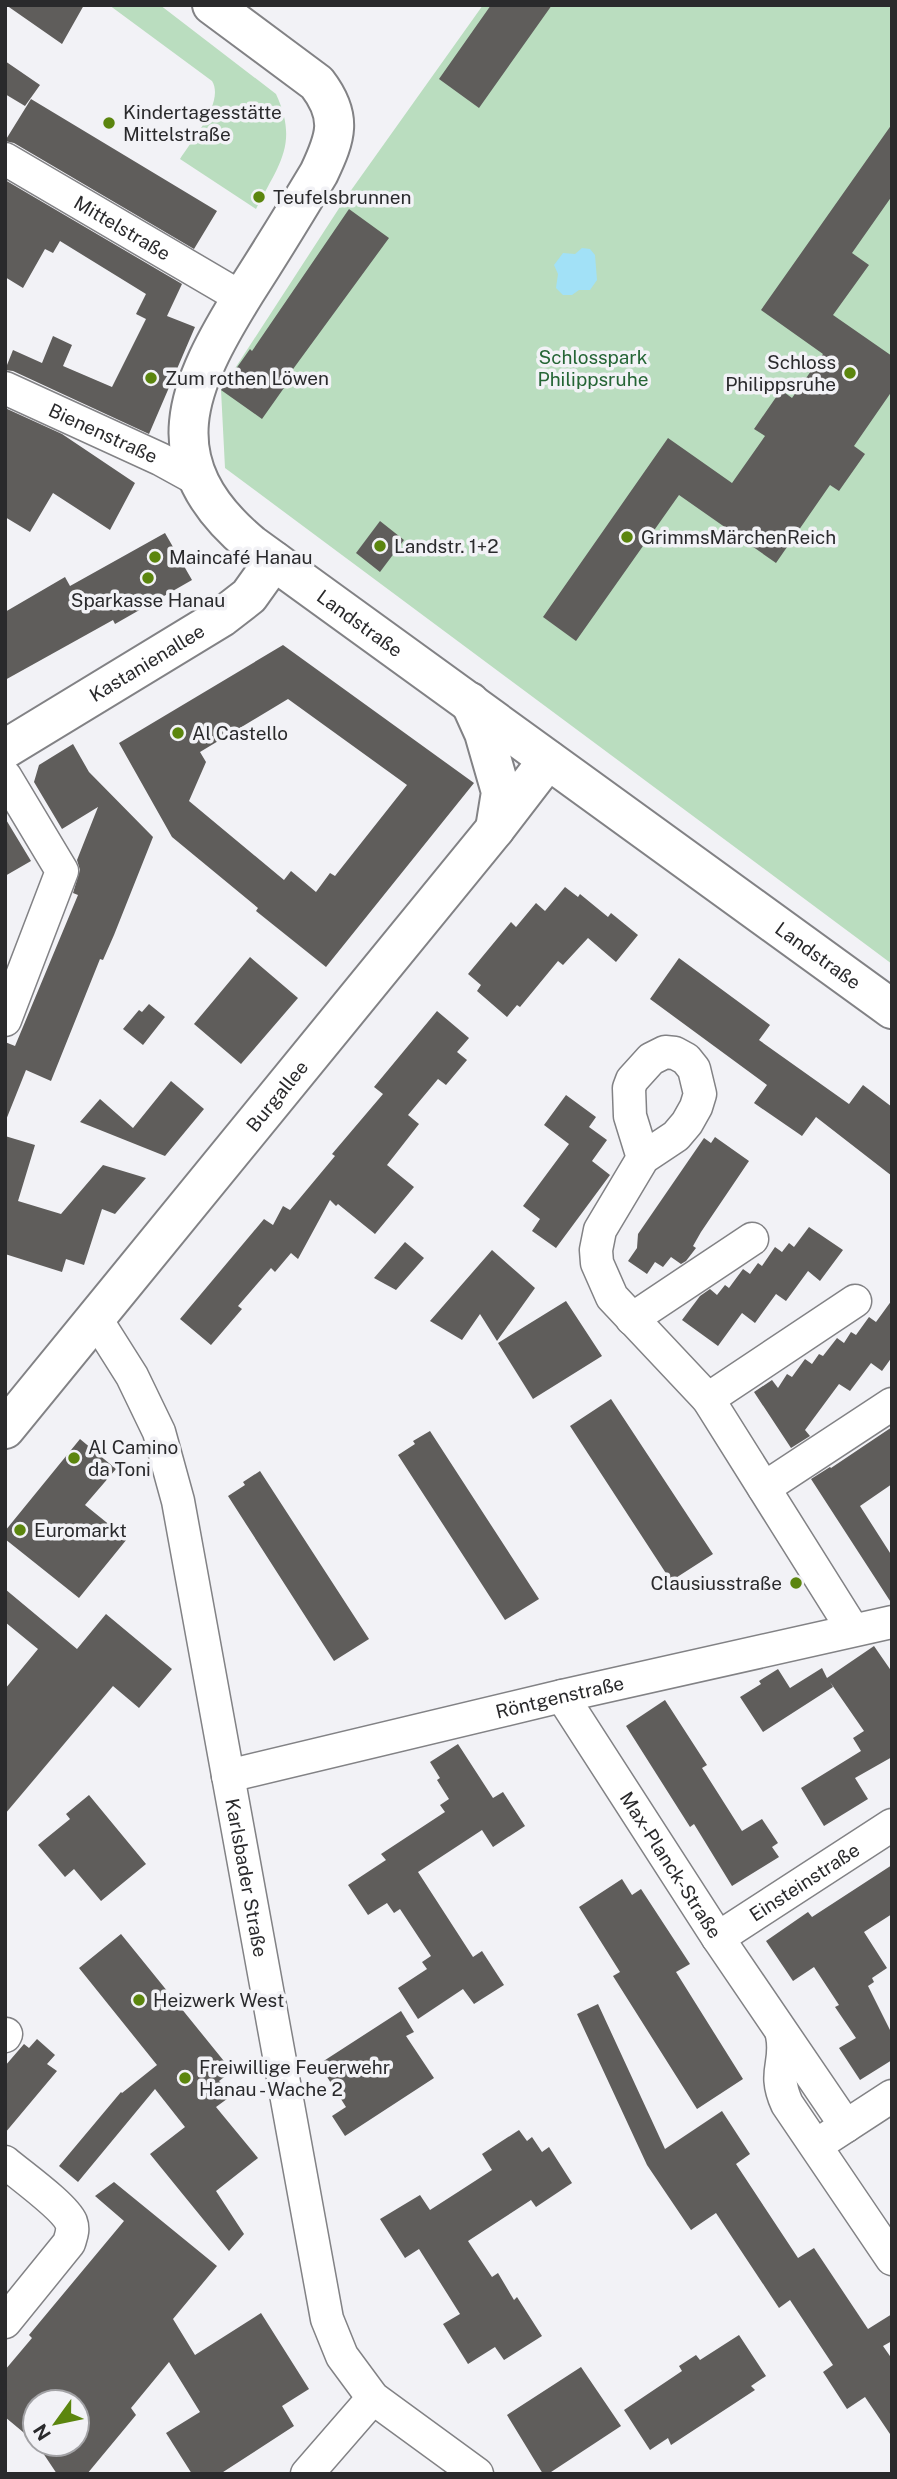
<svg xmlns="http://www.w3.org/2000/svg" width="897" height="2479" viewBox="0 0 897 2479" font-family="'Public Sans',sans-serif">
<rect width="100%" height="100%" fill="#f2f2f6"/>
<path fill="#baddbf" d="M109 5H160L276 94C299 144 279 164 256 209L180 159C192 140 225 102 212 81Z
M483 5H892V964L225 468 221 390 347 196Z"/>
<path fill="#a2e1f7" d="M582 248 590 249 595 255 597 280 590 290H579L572 295H563L556 288 558 274 554 265 563 253 575 254Z"/>
<path fill="#5f5d5b" fill-rule="evenodd" d="M6 5H84L62 44Z
M491 5H552L479 108 439 79Z
M5 61 40 85 25 106 5 94Z
M31 99 217 211 194 249 14 143 5 141Z
M892 124V196L852 253 869 265 833 315 892 356V391L854 446 865 454 839 491 830 485 776 563 679 495 576 641 543 617 668 438 732 483 765 436 754 429 781 390 792 398 823 354 761 310Z
M5 180 182 284 167 316 195 327 149 434 13 371 5 370 13 350 42 363 53 336 72 345 63 366 112 387 146 319 136 314 146 294 60 241 53 253 45 249 23 288 5 277Z
M349 209 389 238 288 376 291 378 262 419 221 390 250 349 252 351Z
M5 408 62 434 135 483 110 530 53 493 30 532 5 517Z
M380 521 404 540 380 572 356 553Z
M165 533 192 580 115 624 113 620 5 680V612L65 577 70 586Z
M283 645 474 783 326 967 256 911 258 908 172 837 119 743ZM288 699 407 785 335 876 330 873 316 892 291 871 284 880 189 801 206 762 200 752Z
M73 744 89 772 153 837 114 935 103 960 100 959 51 1081 26 1070 6 1120 5 1042 15 1046 78 895 73 893 80 870 77 860 98 807 62 829 34 782 39 765Z
M5 818 31 861 5 876Z
M565 887 578 897 580 894 608 917 611 913 638 935 616 962 588 938 563 965 558 961 520 1007 517 1005 507 1017 477 991 481 985 468 974 511 922 516 927 536 903 545 911Z
M250 957 298 998 241 1064 194 1024Z
M679 958 770 1025 759 1040 849 1104 863 1085 892 1107V1176L816 1117 802 1136 754 1103 767 1085 650 999Z
M149 1004 165 1017 143 1045 123 1029 139 1010 142 1012Z
M437 1011 469 1038 457 1052 467 1060 446 1085 438 1079 408 1115 419 1124 387 1165 414 1187 375 1234 338 1204 336 1206 330 1200 298 1259 291 1253 275 1272 271 1268 238 1306 242 1309 211 1345 180 1319 264 1219 273 1225 283 1206 290 1210 335 1156 332 1154 383 1094 374 1087Z
M171 1081 204 1109 165 1156 80 1122 100 1099 133 1128Z
M566 1095 596 1117 589 1127 607 1140 592 1161 610 1175 556 1248 532 1231 540 1219 523 1206 569 1144 544 1125Z
M5 1136 35 1145 18 1201 61 1214 103 1165 146 1178 115 1214 102 1209 84 1265 66 1259 62 1272 5 1254Z
M715 1137 749 1161 701 1232 693 1246 696 1248 686 1261 681 1264 671 1257 663 1267 655 1262 647 1274 628 1261 637 1248 638 1234 704 1138 711 1143Z
M809 1227 843 1250 820 1281 808 1271 786 1301 776 1294 755 1323 742 1313 718 1346 682 1320 700 1296 710 1289 717 1295 725 1285 729 1288 743 1269 750 1274 758 1263 762 1266 775 1247 782 1252 789 1243 794 1247Z
M405 1242 424 1258 396 1290 374 1278Z
M492 1250 535 1288 497 1341 480 1314 462 1340 430 1321Z
M892 1300V1357L882 1371 871 1363 850 1391 839 1384 805 1430 810 1436 791 1448 754 1392 772 1380 778 1388 787 1374 792 1377 805 1359 812 1364 819 1354 823 1356 837 1338 844 1343 851 1332 856 1335 869 1317 876 1322Z
M566 1301 602 1356 533 1399 498 1343Z
M611 1399 713 1554 671 1581 570 1426Z
M892 1427V1484L860 1506 892 1556V1604L811 1479 830 1467 831 1468Z
M430 1431 539 1599 505 1620 398 1455 415 1444 413 1441Z
M80 1439 116 1469 85 1505 127 1539 79 1598 5 1539V1531Z
M260 1471 369 1639 334 1661 228 1496 245 1485 243 1482Z
M5 1589 77 1649 106 1614 172 1669 139 1708 113 1686 5 1814V1689L38 1649 5 1622Z
M874 1646 892 1672V1757L855 1778 868 1799 824 1826 801 1788 861 1751 853 1738 864 1731 830 1682 833 1687 763 1732 740 1697 761 1684 759 1681 778 1669 790 1688 822 1668 827 1678Z
M665 1700 707 1765 702 1768 742 1831 762 1819 778 1843 772 1847 779 1857 732 1886 694 1824 690 1827 626 1726Z
M458 1744 493 1798 503 1792 525 1826 493 1847 482 1830 418 1872 473 1957 482 1951 504 1985 474 2004 463 1989 418 2019 398 1988 427 1969 422 1962 431 1956 400 1909 394 1913 387 1903 368 1915 348 1885 386 1860 381 1854 445 1812 440 1805 449 1799 437 1780 440 1778 430 1762Z
M89 1795 146 1864 101 1901 74 1869 65 1877 38 1845 70 1819 66 1814Z
M892 1865V1914L864 1932 887 1968 872 1978 874 1982 868 1986 892 2034V2060L860 2080 839 2048 856 2038 835 2007 839 2005 814 1967 793 1981 766 1941 808 1912 812 1917Z
M622 1879 632 1895 641 1889 690 1964 676 1972 743 2079 697 2109 613 1976 620 1972 579 1907Z
M121 1934 232 2071 219 2081 231 2096 216 2107 258 2158 216 2191 244 2234 229 2251 150 2154 185 2127 155 2089 78 2182 59 2166 121 2092 122 2093 157 2065 79 1968Z
M598 2004 665 2149 722 2111 750 2154 736 2164 798 2258 814 2248 868 2329 892 2314V2341L883 2346 892 2359V2437L865 2397 847 2409 823 2372 833 2365 790 2300 779 2308 716 2213 691 2230 647 2165 577 2014Z
M401 2011 414 2032 406 2036 434 2078 345 2136 332 2116 346 2107 319 2064Z
M37 2039 55 2055 47 2064 57 2071 5 2133V2066L24 2044 29 2048Z
M519 2130 527 2141 532 2137 542 2152 549 2147 572 2183 536 2207 531 2200 468 2241 492 2277 498 2273 514 2300 517 2297 542 2336 504 2360 495 2347 468 2364 443 2324 460 2314 419 2249 405 2258 380 2219 420 2195 430 2210 458 2192 492 2170 482 2154Z
M114 2182 217 2266 173 2319 195 2355 261 2313 309 2389 282 2406 294 2426 220 2474H192L166 2433 200 2412 169 2362 131 2408 136 2415 87 2474H57L37 2444H77V2402H35V2442L5 2417V2370L32 2338 29 2335 124 2221 95 2196Z
M739 2335 766 2376 751 2386 755 2390 671 2445 668 2438 650 2450 624 2410 682 2371 679 2366 696 2355 700 2360Z
M581 2367 621 2426 548 2474H543L507 2415Z"/>
<g fill="none" stroke-linecap="round" stroke-linejoin="round">
<defs>
<g id="street">
<path id="s1" d="M5 159 242 298"/>
<path id="s2" d="M5 388 160 459 200 481"/>
<path d="M5 776 62 871 5 1020"/>
<path d="M643 1158 630 1116 629 1088 632 1080 651 1059 665 1052 675 1053 686 1059 694 1069 700 1094 696 1107 687 1123 676 1136 643 1158 600 1230 596 1250 597 1263 612 1297 708 1399 853 1630"/>
<path id="s3" d="M96 1319 132 1376 159 1432 178 1501 327 2319 342 2356 373 2398 477 2474"/>
<path d="M632 1319 752 1239"/>
<path d="M708 1399 855 1301"/>
<path d="M764 1488 892 1404"/>
<path id="s4" d="M562 1696 718 1938 846 2126"/>
<path id="s5" d="M228 1776 562 1696 892 1622"/>
<path id="s6" d="M718 1938 892 1825"/>
<path d="M782 2035C788 2064 772 2071 787 2104L892 2259"/>
<path d="M5 2036 6 2034"/>
<path d="M829 2137 892 2096"/>
<path d="M5 2162C20 2175 64 2206 71 2222 74 2230 71 2236 69 2243L5 2322"/>
<path d="M307 2474 373 2398"/>
</g>
<g id="secondary">
<path id="s7" d="M212 5 317 83C343 117 336 137 319 173 295 213 271 252 246 291 187 386 151 461 252 545L892 1009"/>
<path d="M470 702 484 733 501 792 495 829"/>
<path id="s8" d="M5 749 222 617 249 596 274 561"/>
<path id="s9" d="M5 1429 495 829 548 760"/>
</g>
</defs>
<use href="#street" stroke="#828285" stroke-width="35"/>
<use href="#secondary" stroke="#828285" stroke-width="42"/>
<use href="#street" stroke="#fff" stroke-width="32"/>
<use href="#secondary" stroke="#fff" stroke-width="38"/>
</g>
<g fill="#5b850e" stroke="#f2f2f6" stroke-width="2.5">
<circle cx="109" cy="123" r="7"/>
<circle cx="259" cy="197" r="7"/>
<circle cx="850" cy="373" r="7"/>
<circle cx="151" cy="378" r="7"/>
<circle cx="627" cy="537" r="7"/>
<circle cx="380" cy="546" r="7"/>
<circle cx="155" cy="557" r="7"/>
<circle cx="148" cy="578" r="7"/>
<circle cx="178" cy="733" r="7"/>
<circle cx="74" cy="1458" r="7"/>
<circle cx="20" cy="1530" r="7"/>
<circle cx="796" cy="1583" r="7"/>
<circle cx="139" cy="2000" r="7"/>
<circle cx="185" cy="2078" r="7"/>
</g>
<g text-anchor="middle" stroke-width="7" stroke-linejoin="round" paint-order="stroke">
<g font-size="19" fill="#2a2a2c" stroke="#f2f2f6" text-anchor="start">
<text x="123" y="119">Kindertagesstätte<tspan x="123" dy="22">Mittelstraße</tspan></text>
<text x="273" y="204">Teufelsbrunnen</text>
<text x="836" y="369" text-anchor="end">Schloss<tspan x="836" dy="22">Philippsruhe</tspan></text>
<text x="165" y="385">Zum rothen Löwen</text>
<text x="641" y="544">GrimmsMärchenReich</text>
<text x="394" y="553">Landstr. 1+2</text>
<text x="169" y="564">Maincafé Hanau</text>
<text x="148" y="607" text-anchor="middle">Sparkasse Hanau</text>
<text x="192" y="740">Al Castello</text>
<text x="88" y="1454">Al Camino<tspan x="88" dy="22">da Toni</tspan></text>
<text x="34" y="1537">Euromarkt</text>
<text x="782" y="1590" text-anchor="end">Clausiusstraße</text>
<text x="153" y="2007">Heizwerk West</text>
<text x="199" y="2074">Freiwillige Feuerwehr<tspan x="199" dy="22">Hanau - Wache 2</tspan></text>
</g>
<g font-size="19" fill="#2a2a2c" stroke="#f2f2f6">
<text dy="7" stroke="none"><textPath href="#s1" startOffset="136">Mittelstraße</textPath></text>
<text dy="7" stroke="none"><textPath href="#s2" startOffset="108">Bienenstraße</textPath></text>
<text dy="7" stroke="none"><textPath href="#s7" startOffset="788">Landstraße</textPath></text>
<text dy="7" stroke="none"><textPath href="#s8" startOffset="166">Kastanienallee</textPath></text>
<text dy="7" stroke="none"><textPath href="#s7" startOffset="1354">Landstraße</textPath></text>
<text dy="7" stroke="none"><textPath href="#s9" startOffset="430">Burgallee</textPath></text>
<text dy="7" stroke="none"><textPath href="#s5" startOffset="341">Röntgenstraße</textPath></text>
<text dy="7" stroke="none"><textPath href="#s4" startOffset="201">Max-Planck-Straße</textPath></text>
<text dy="7" stroke="none"><textPath href="#s3" startOffset="584">Karlsbader Straße</textPath></text>
<text dy="7" stroke="none"><textPath href="#s6" startOffset="103">Einsteinstraße</textPath></text>
</g>
<g font-size="19" fill="#256535" stroke="#f2f2f6">
<text x="593" y="364">Schlosspark<tspan x="593" dy="22">Philippsruhe</tspan></text>
</g>
</g>
<rect width="897" height="2479" fill="none" stroke="#2a2a2c" stroke-width="14"/>
<g transform="translate(56 2423) rotate(237)"><circle r="33" fill="#f2f2f6" stroke="#a2a2a5" stroke-width="2"/>
<path d="M0-5L12 26L0 18L-12 26Z" fill="#5b850e"/>
<text y="-10" font-size="19" font-weight="bold" text-anchor="middle" fill="#2a2a2c">N</text>
</g>
</svg>
